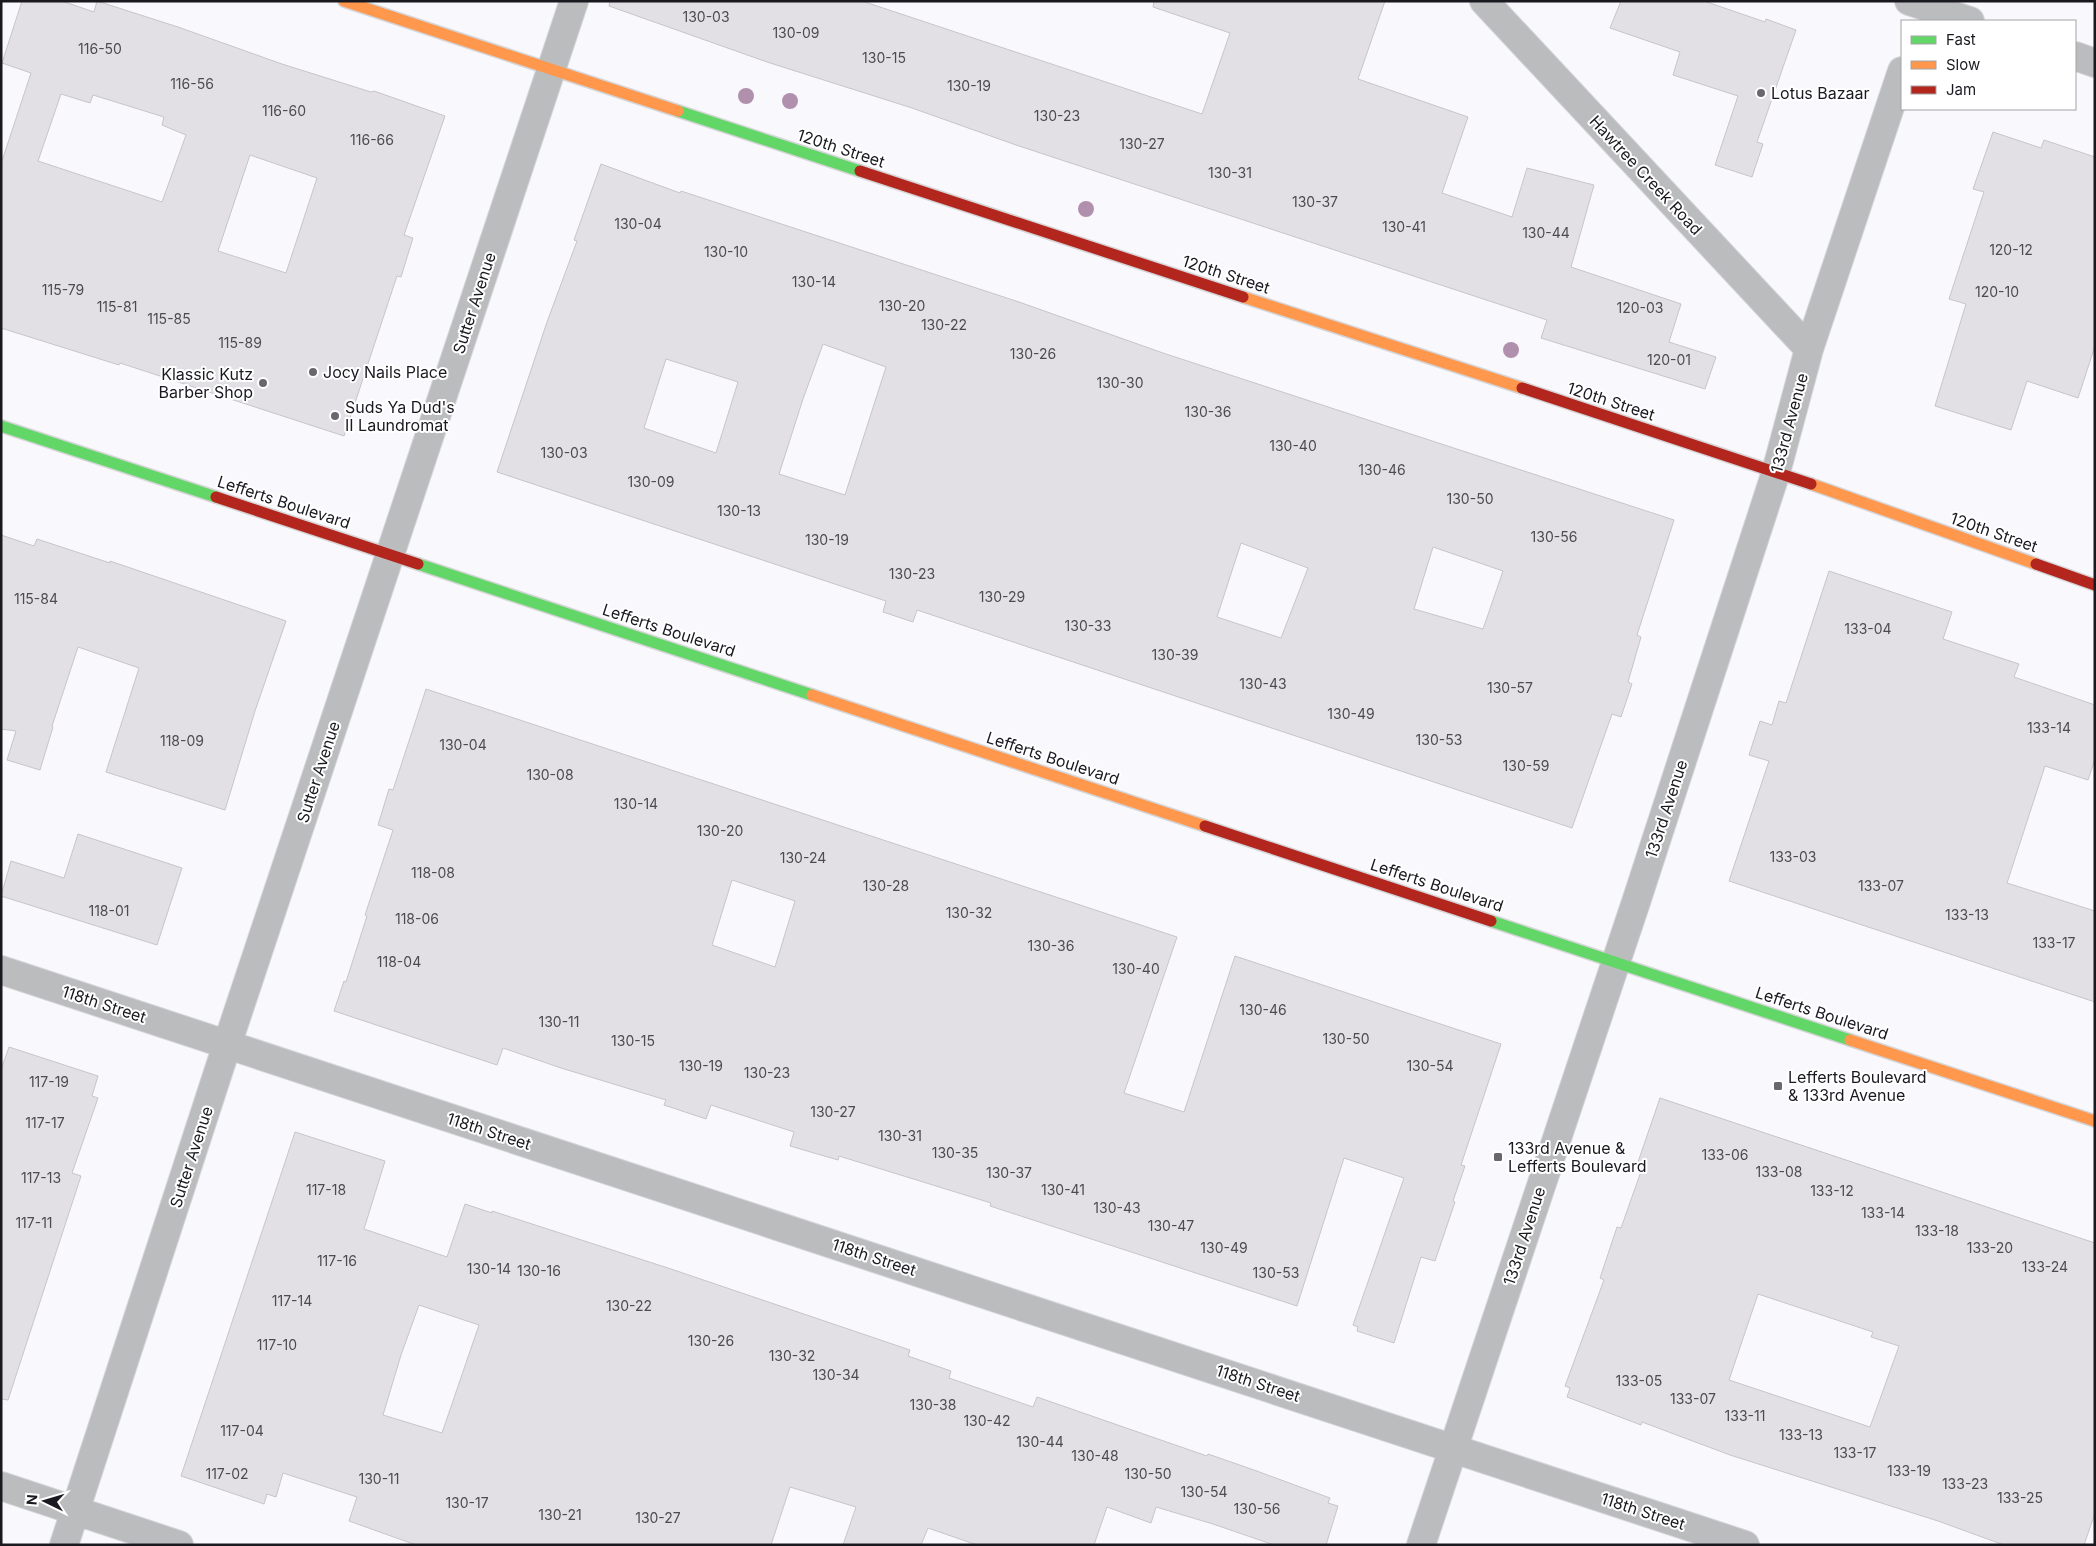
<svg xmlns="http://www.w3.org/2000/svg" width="2096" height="1546" viewBox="0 0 2096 1546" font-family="Inter,sans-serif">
<rect width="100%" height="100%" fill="#f9f8fc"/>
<path fill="#e3e0e5" stroke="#c7c5c9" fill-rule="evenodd" d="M22 1H62L94 12 97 1 178 27 282 64 371 92 374 91 445 116 404 235 413 238 401 277 397 276 344 436 120 363 119 365 1 328V164L31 73 2 63ZM61 94 90 103 93 95 164 117 162 125 186 135 162 202 38 161ZM250 155 317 178 286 273 218 251Z
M610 1H862L1202 114 1230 33 1153 7 1154 1H1385L1358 79 1468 117 1442 193 1512 217 1527 168 1594 185 1571 267 1681 304 1669 342 1716 357 1705 389 1541 338 1547 320 1016 145 912 108 767 62 609 6Z
M1621 1H1704L1765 22 1766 19 1796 30 1757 142 1763 144 1752 177 1715 165 1738 96 1673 75 1680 52 1610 28Z
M1993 132 2041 148 2044 140 2095 157V346L2078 398 2027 381 2011 430 1935 406 1966 304 1949 299 1984 192 1973 189Z
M601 164 680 193 681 191 1019 302 1163 353 1674 520 1637 635 1641 637 1628 682 1632 684 1621 717 1612 714 1572 828 917 610 913 622 883 612 886 601 497 472 547 322 577 241 574 240ZM823 344 886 367 845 495 779 474 803 399ZM666 359 738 382 716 453 644 428ZM1241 543 1308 568 1281 638 1217 617ZM1433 547 1503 571 1483 629 1414 609Z
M1 535 34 546 37 539 110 563V561L286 621 255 711 225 810 106 772 139 668 78 647 52 726 53 727 40 770 7 760 16 731 1 729Z
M1829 571 1952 612 1943 639 2019 664 2014 677 2095 705V759L2088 780 2045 766 2007 883 2095 911V1002L1729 881 1769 761 1749 755 1760 721 1772 725 1779 701 1786 703Z
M426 689 1177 937 1124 1093 1184 1112 1235 956 1501 1044 1461 1165 1465 1166 1453 1201 1455 1202 1435 1261 1421 1257 1394 1343 1357 1331 1358 1327 1353 1325 1404 1178 1344 1158 1297 1306 990 1206 991 1203 839 1156 838 1160 790 1146 794 1132 711 1105 706 1119 664 1105 666 1100 561 1068 503 1048 497 1065 334 1011 344 981 346 982 367 916 365 915 393 830 378 825 389 789 393 790ZM732 880 795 901 775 967 712 945Z
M78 834 182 868 157 945 1 896 11 861 64 878Z
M9 1047 98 1076 92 1096 98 1098 72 1173 81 1176 8 1400 1 1399V1070Z
M1660 1098 2095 1243V1513L2084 1545H2004L1938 1521 1730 1455 1642 1422 1641 1425 1567 1397 1570 1388 1565 1386 1604 1280 1600 1278 1617 1227 1621 1228 1644 1163 1638 1162ZM1758 1294 1873 1332 1871 1337 1899 1346 1870 1427 1729 1380Z
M295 1132 385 1161 364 1229 447 1257 465 1204 492 1213V1211L671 1269 910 1350 908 1356 951 1371 949 1378 1033 1407 1037 1397 1207 1456 1208 1454 1254 1470 1330 1498 1328 1503 1338 1506 1326 1545H1274L1213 1524 1156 1507 1151 1523 1107 1507 1094 1545H977L928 1528 921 1545H843L856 1507 790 1487 771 1545H416L349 1521 357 1497 283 1473 276 1497 267 1494 264 1504 181 1476ZM419 1305 479 1325 442 1433 383 1415 401 1355Z"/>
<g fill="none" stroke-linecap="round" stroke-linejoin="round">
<defs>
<path id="street" d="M1484 1 1809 349
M1909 1 1970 21
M2075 56 2095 63
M1 970 1745 1545
M1 1486 179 1545
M64 1545 227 1045 574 1
M1421 1545 1637 899 1776 472 1809 349 1902 71"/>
<path id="fast" d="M678 111 860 171
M1 426 216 497
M418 564 812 695
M1491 921 1850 1040"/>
<path id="slow" d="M344 1 678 111
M1243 297 1522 388
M1811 484 2036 564
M812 695 1205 826
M1850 1040 2095 1121"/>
<path id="jam" d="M860 171 1243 297
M1522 388 1811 484
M216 497 418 564
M2036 564 2095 585
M1205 826 1491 921"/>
</defs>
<use href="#street" stroke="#d5d5d8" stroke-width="30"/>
<use href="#fast" stroke="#d5d5d8" stroke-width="14"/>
<use href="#slow" stroke="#d5d5d8" stroke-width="14"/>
<use href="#jam" stroke="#d5d5d8" stroke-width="14"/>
<use href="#street" stroke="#bbbcbe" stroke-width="28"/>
<use href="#fast" stroke="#63d668" stroke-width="11"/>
<use href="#slow" stroke="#ff974d" stroke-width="11"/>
<use href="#jam" stroke="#b3261e" stroke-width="11"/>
</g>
<g fill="#b190ae">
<circle cx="746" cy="96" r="8"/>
<circle cx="790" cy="101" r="8"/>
<circle cx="1086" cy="209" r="8"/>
<circle cx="1511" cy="350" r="8"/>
</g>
<g fill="#69676d" stroke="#fff" stroke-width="2">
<circle cx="1761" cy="93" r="5"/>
<circle cx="313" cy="372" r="5"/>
<circle cx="263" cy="383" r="5"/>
<circle cx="335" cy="416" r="5"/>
<rect x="1773" y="1081" width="10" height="10" rx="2.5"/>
<rect x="1493" y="1152" width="10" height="10" rx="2.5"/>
</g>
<g text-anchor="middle" stroke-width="4" stroke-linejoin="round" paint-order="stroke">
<g font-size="14" fill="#4d4b51">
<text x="706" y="22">130-03</text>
<text x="796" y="38">130-09</text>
<text x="100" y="54">116-50</text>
<text x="884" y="63">130-15</text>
<text x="192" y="89">116-56</text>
<text x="969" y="91">130-19</text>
<text x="284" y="116">116-60</text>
<text x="1057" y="121">130-23</text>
<text x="372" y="145">116-66</text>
<text x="1142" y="149">130-27</text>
<text x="1230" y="178">130-31</text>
<text x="1315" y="207">130-37</text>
<text x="638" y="229">130-04</text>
<text x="1404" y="232">130-41</text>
<text x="1546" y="238">130-44</text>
<text x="2011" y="255">120-12</text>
<text x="726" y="257">130-10</text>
<text x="814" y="287">130-14</text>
<text x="63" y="295">115-79</text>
<text x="1997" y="297">120-10</text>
<text x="902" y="311">130-20</text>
<text x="117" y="312">115-81</text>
<text x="1640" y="313">120-03</text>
<text x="169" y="324">115-85</text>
<text x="944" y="330">130-22</text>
<text x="240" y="348">115-89</text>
<text x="1033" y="359">130-26</text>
<text x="1669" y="365">120-01</text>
<text x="1120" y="388">130-30</text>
<text x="1208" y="417">130-36</text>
<text x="1293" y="451">130-40</text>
<text x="564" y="458">130-03</text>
<text x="1382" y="475">130-46</text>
<text x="651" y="487">130-09</text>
<text x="1470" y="504">130-50</text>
<text x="739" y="516">130-13</text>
<text x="1554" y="542">130-56</text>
<text x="827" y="545">130-19</text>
<text x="912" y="579">130-23</text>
<text x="1002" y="602">130-29</text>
<text x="36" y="604">115-84</text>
<text x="1088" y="631">130-33</text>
<text x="1868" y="634">133-04</text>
<text x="1175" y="660">130-39</text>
<text x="1263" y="689">130-43</text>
<text x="1510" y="693">130-57</text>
<text x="1351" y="719">130-49</text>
<text x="2049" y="733">133-14</text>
<text x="1439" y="745">130-53</text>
<text x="182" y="746">118-09</text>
<text x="463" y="750">130-04</text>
<text x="1526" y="771">130-59</text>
<text x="550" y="780">130-08</text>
<text x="636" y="809">130-14</text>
<text x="720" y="836">130-20</text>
<text x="1793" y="862">133-03</text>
<text x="803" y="863">130-24</text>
<text x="433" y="878">118-08</text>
<text x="886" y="891">130-28</text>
<text x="1881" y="891">133-07</text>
<text x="109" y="916">118-01</text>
<text x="969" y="918">130-32</text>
<text x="1967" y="920">133-13</text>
<text x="417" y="924">118-06</text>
<text x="2054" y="948">133-17</text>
<text x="1051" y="951">130-36</text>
<text x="399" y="967">118-04</text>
<text x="1136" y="974">130-40</text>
<text x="1263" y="1015">130-46</text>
<text x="559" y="1027">130-11</text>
<text x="1346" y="1044">130-50</text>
<text x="633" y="1046">130-15</text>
<text x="701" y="1071">130-19</text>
<text x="1430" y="1071">130-54</text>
<text x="767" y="1078">130-23</text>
<text x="49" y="1087">117-19</text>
<text x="833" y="1117">130-27</text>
<text x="45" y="1128">117-17</text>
<text x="900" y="1141">130-31</text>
<text x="955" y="1158">130-35</text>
<text x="1725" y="1160">133-06</text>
<text x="1779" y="1177">133-08</text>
<text x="1009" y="1178">130-37</text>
<text x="41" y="1183">117-13</text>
<text x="326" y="1195">117-18</text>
<text x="1063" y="1195">130-41</text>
<text x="1832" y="1196">133-12</text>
<text x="1117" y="1213">130-43</text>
<text x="1883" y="1218">133-14</text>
<text x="34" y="1228">117-11</text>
<text x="1171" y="1231">130-47</text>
<text x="1937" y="1236">133-18</text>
<text x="1224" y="1253">130-49</text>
<text x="1990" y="1253">133-20</text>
<text x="337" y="1266">117-16</text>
<text x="2045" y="1272">133-24</text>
<text x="489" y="1274">130-14</text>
<text x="539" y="1276">130-16</text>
<text x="1276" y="1278">130-53</text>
<text x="292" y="1306">117-14</text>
<text x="629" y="1311">130-22</text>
<text x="711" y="1346">130-26</text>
<text x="277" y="1350">117-10</text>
<text x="792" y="1361">130-32</text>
<text x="836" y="1380">130-34</text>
<text x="1639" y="1386">133-05</text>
<text x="1693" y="1404">133-07</text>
<text x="933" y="1410">130-38</text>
<text x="1745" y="1421">133-11</text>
<text x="987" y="1426">130-42</text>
<text x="242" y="1436">117-04</text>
<text x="1801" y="1440">133-13</text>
<text x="1040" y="1447">130-44</text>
<text x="1855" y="1458">133-17</text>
<text x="1095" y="1461">130-48</text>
<text x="1909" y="1476">133-19</text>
<text x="227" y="1479">117-02</text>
<text x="1148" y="1479">130-50</text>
<text x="379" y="1484">130-11</text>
<text x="1965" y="1489">133-23</text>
<text x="1204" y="1497">130-54</text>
<text x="2020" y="1503">133-25</text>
<text x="467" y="1508">130-17</text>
<text x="1257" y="1514">130-56</text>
<text x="560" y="1520">130-21</text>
<text x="658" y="1523">130-27</text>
</g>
<g font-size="16" fill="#1b1920" stroke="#fff" text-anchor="start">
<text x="1771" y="99">Lotus Bazaar</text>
<text x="323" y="378">Jocy Nails Place</text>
<text x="253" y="380" text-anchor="end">Klassic Kutz<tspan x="253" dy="18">Barber Shop</tspan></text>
<text x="345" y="413">Suds Ya Dud's<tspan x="345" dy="18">II Laundromat</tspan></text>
<text x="1788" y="1083">Lefferts Boulevard<tspan x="1788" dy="18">&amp; 133rd Avenue</tspan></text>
<text x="1508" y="1154">133rd Avenue &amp;<tspan x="1508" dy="18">Lefferts Boulevard</tspan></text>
</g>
<g font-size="16" fill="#1b1920" stroke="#fff">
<text transform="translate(841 148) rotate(18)" y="6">120th Street</text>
<text transform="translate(1646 175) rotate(47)" y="6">Hawtree Creek Road</text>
<text transform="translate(1226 274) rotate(18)" y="6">120th Street</text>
<text transform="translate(474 303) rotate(-72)" y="6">Sutter Avenue</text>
<text transform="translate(1611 401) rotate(18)" y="6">120th Street</text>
<text transform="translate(1789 423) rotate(-75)" y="6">133rd Avenue</text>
<text transform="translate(284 502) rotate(18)" y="6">Lefferts Boulevard</text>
<text transform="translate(1994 532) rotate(19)" y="6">120th Street</text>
<text transform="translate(669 630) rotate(18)" y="6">Lefferts Boulevard</text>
<text transform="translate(1053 758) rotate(18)" y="6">Lefferts Boulevard</text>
<text transform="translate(318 772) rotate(-72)" y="6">Sutter Avenue</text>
<text transform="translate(1666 809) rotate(-72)" y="6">133rd Avenue</text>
<text transform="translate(1437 885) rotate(18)" y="6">Lefferts Boulevard</text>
<text transform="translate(104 1004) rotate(18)" y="6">118th Street</text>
<text transform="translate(1822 1013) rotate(18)" y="6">Lefferts Boulevard</text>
<text transform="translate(489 1131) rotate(18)" y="6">118th Street</text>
<text transform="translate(191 1157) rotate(-72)" y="6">Sutter Avenue</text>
<text transform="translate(1524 1236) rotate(-72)" y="6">133rd Avenue</text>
<text transform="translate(874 1257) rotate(18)" y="6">118th Street</text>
<text transform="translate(1258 1383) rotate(18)" y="6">118th Street</text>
<text transform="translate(1643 1511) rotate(18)" y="6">118th Street</text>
</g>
</g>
<rect width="2096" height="1546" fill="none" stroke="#1b1920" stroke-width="5"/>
<rect x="1901" y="20" width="175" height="90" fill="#ffffff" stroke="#a4a3a6"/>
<rect x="1911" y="36" width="25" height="8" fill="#63d668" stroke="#a4a3a6"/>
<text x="1946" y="45" font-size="15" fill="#1b1920">Fast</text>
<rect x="1911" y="61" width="25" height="8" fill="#ff974d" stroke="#a4a3a6"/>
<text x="1946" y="70" font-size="15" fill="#1b1920">Slow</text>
<rect x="1911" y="86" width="25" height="8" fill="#b3261e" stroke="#a4a3a6"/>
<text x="1946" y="95" font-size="15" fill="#1b1920">Jam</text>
<g transform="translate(45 1501) rotate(275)" stroke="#ffffff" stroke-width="4" paint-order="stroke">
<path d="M0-4L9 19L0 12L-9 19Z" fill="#1b1920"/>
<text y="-8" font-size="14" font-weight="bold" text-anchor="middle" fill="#1b1920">N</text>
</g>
</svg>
